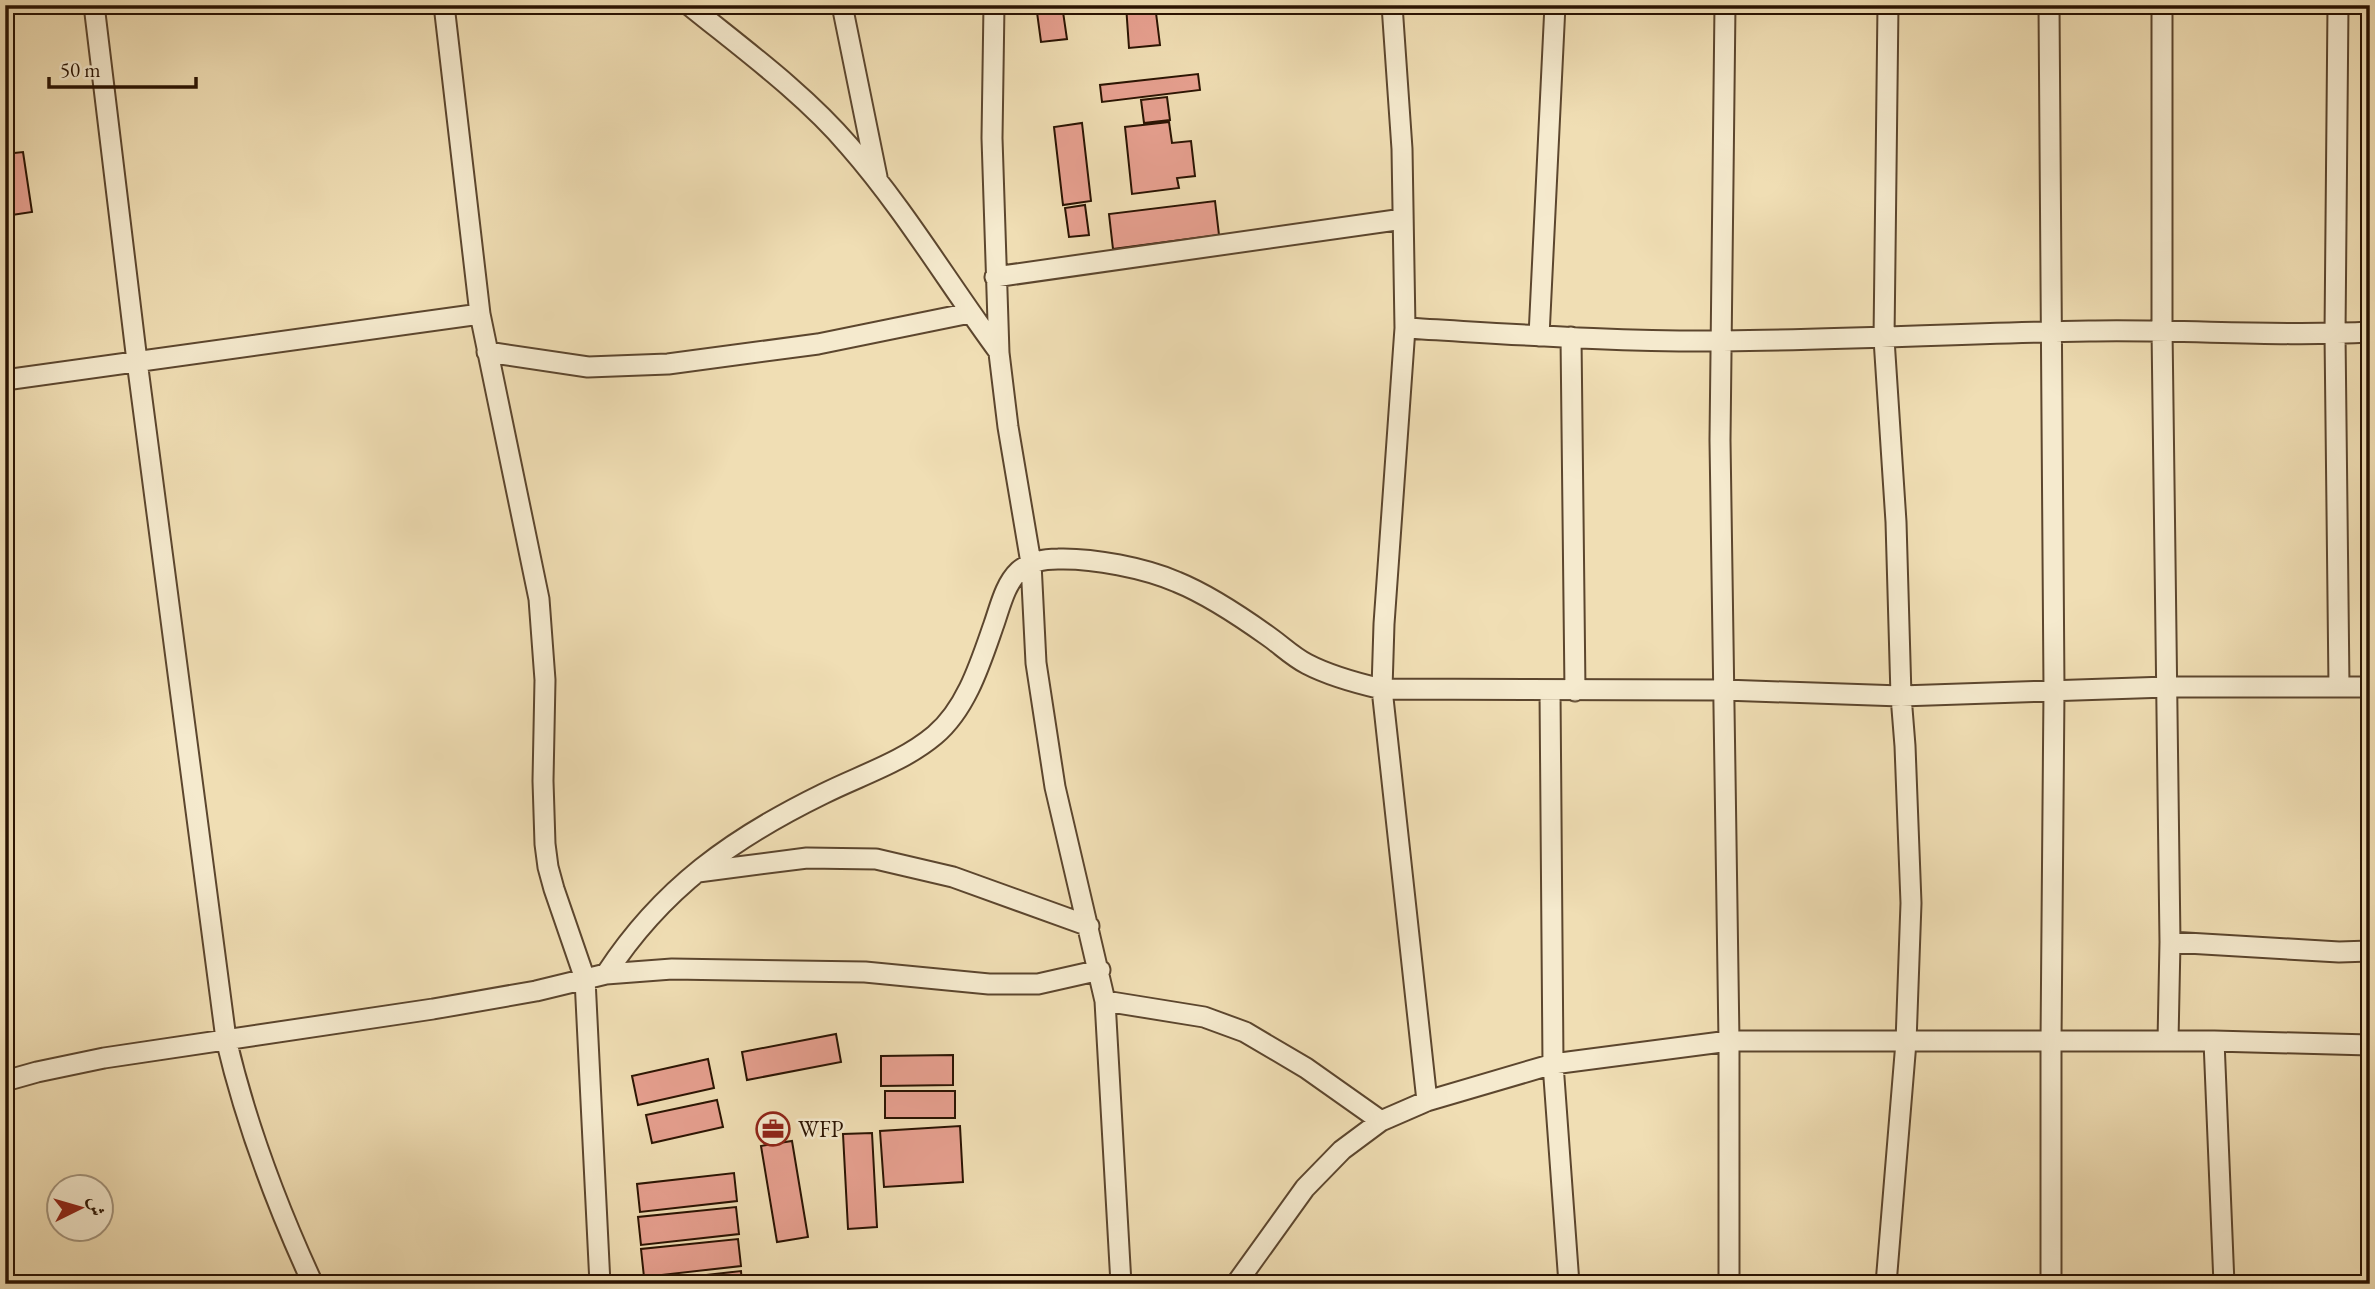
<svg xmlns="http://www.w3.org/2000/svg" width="2375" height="1289" viewBox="0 0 2375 1289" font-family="'EB Garamond',Amiri,serif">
<rect width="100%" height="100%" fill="#f0deb4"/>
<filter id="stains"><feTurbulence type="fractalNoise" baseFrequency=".00286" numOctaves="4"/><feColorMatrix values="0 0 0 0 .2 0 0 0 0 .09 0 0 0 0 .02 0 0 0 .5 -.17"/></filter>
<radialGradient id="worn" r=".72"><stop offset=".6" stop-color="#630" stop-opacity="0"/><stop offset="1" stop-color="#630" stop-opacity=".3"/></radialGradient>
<path fill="#e7a090" stroke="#2a1302" stroke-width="2" d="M1036 5H1062L1067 39 1041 42Z
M1126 5H1155L1160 45 1129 48Z
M1198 74 1200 90 1102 102 1100 85Z
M1167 97 1170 120 1144 123 1141 100Z
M1169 122 1172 143 1191 141 1195 176 1177 178 1179 188 1132 194 1125 127Z
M1082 123 1091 201 1063 205 1054 127Z
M23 152 32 212 5 216V154Z
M1215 201 1219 235 1113 249 1109 214Z
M1085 205 1089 235 1069 237 1065 208Z
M836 1034 841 1062 747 1080 742 1052Z
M953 1055V1085L881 1086V1056Z
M708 1059 714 1088 638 1105 632 1076Z
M885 1091H955V1118H885Z
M717 1100 723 1127 652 1143 646 1115Z
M960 1126 963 1182 884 1187 880 1131Z
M872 1133 877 1227 848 1229 843 1134Z
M792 1141 808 1237 777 1242 761 1146Z
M734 1173 737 1201 640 1212 637 1184Z
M736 1207 739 1234 641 1245 638 1217Z
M738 1239 741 1266 644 1277 641 1249Z
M741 1271 742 1284H646V1282Z"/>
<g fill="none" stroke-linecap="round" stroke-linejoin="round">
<defs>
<path id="minor" d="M94 5 137 361 226 1039C246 1124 276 1204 313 1284
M444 5 480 314 539 599 545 680 543 781 545 844 548 867 554 889 585 979 600 1284
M689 5C742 48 805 94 849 146 905 210 948 283 999 352
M842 5 877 177
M994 5 992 138 999 353 1008 427 1031 563 1036 663 1055 787 1105 1001 1121 1284
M1392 5 1402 149 1405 328 1384 624 1382 689 1427 1101
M1725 5 1720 440 1729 1041V1284
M2049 5 2054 690 2051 1042V1284
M2162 5V329L2170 942 2168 1041
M2338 5 2335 334 2339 686
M995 277 1403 219
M1405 328C1511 334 1617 342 1723 341 1845 340 1967 333 2089 331 2182 329 2276 337 2370 332
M1539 336 1555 5
M1571 337 1575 691
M487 352 588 367 668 364 818 344 970 313
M5 380 480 314
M1550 691 1553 1064 1569 1284
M698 872 807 858 876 859 953 877 1089 926
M2170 942 2339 952 2370 951
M606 974C662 888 733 838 823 794 861 775 903 762 935 735 967 708 981 661 994 624 1000 607 1005 584 1019 571 1029 562 1045 559 1058 559 1093 558 1145 568 1177 582 1209 595 1240 616 1268 636 1281 645 1293 657 1307 664 1330 676 1356 683 1382 689L1724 690 1901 696 2167 687H2370
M1105 1001 1204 1017 1245 1032 1306 1068 1381 1121
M2214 1041 2224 1284
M5 1081 37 1072 104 1058 433 1009 536 991 606 974 672 969 865 972 989 984H1038L1100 970
M1236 1284 1305 1188 1342 1150 1381 1121 1427 1101 1553 1064 1729 1041H2214L2370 1045
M1886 1284 1906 1042 1911 903 1905 746 1901 696 1896 522 1884 339 1888 5"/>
</defs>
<use href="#minor" stroke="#5c462e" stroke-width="23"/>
<use href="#minor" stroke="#f5eace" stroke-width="19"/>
</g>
<defs>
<symbol id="office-ring" viewBox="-11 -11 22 22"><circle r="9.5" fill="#f5eace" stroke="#8f2418" stroke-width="1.5"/><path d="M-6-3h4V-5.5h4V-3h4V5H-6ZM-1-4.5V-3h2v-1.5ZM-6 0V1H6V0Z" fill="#8f2418"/></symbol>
</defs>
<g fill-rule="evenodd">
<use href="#office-ring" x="754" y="1110" width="38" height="38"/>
</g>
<g text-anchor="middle" stroke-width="5" stroke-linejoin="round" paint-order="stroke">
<g font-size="23" fill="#2a1302" stroke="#f5eace" text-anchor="start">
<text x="798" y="1137">WFP</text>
</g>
</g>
<rect width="2375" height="1289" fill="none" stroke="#f0deb4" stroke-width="28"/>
<rect x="7" y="7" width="2361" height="1275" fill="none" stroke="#2a1302" stroke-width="3.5"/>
<rect x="14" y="14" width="2347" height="1261" fill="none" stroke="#2a1302" stroke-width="2"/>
<g transform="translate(80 1208) rotate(85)"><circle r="33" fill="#f5eace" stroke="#a4947c" stroke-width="2"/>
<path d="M0-5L12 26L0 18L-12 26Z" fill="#8f2418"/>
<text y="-10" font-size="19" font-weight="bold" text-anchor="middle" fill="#2a1302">ش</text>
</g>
<path d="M49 77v10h147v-10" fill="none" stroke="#2a1302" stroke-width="3.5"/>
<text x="60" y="77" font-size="21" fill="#2a1302" stroke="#f5eace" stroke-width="5" paint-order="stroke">50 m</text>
<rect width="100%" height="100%" filter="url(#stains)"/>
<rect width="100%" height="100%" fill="url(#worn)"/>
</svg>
